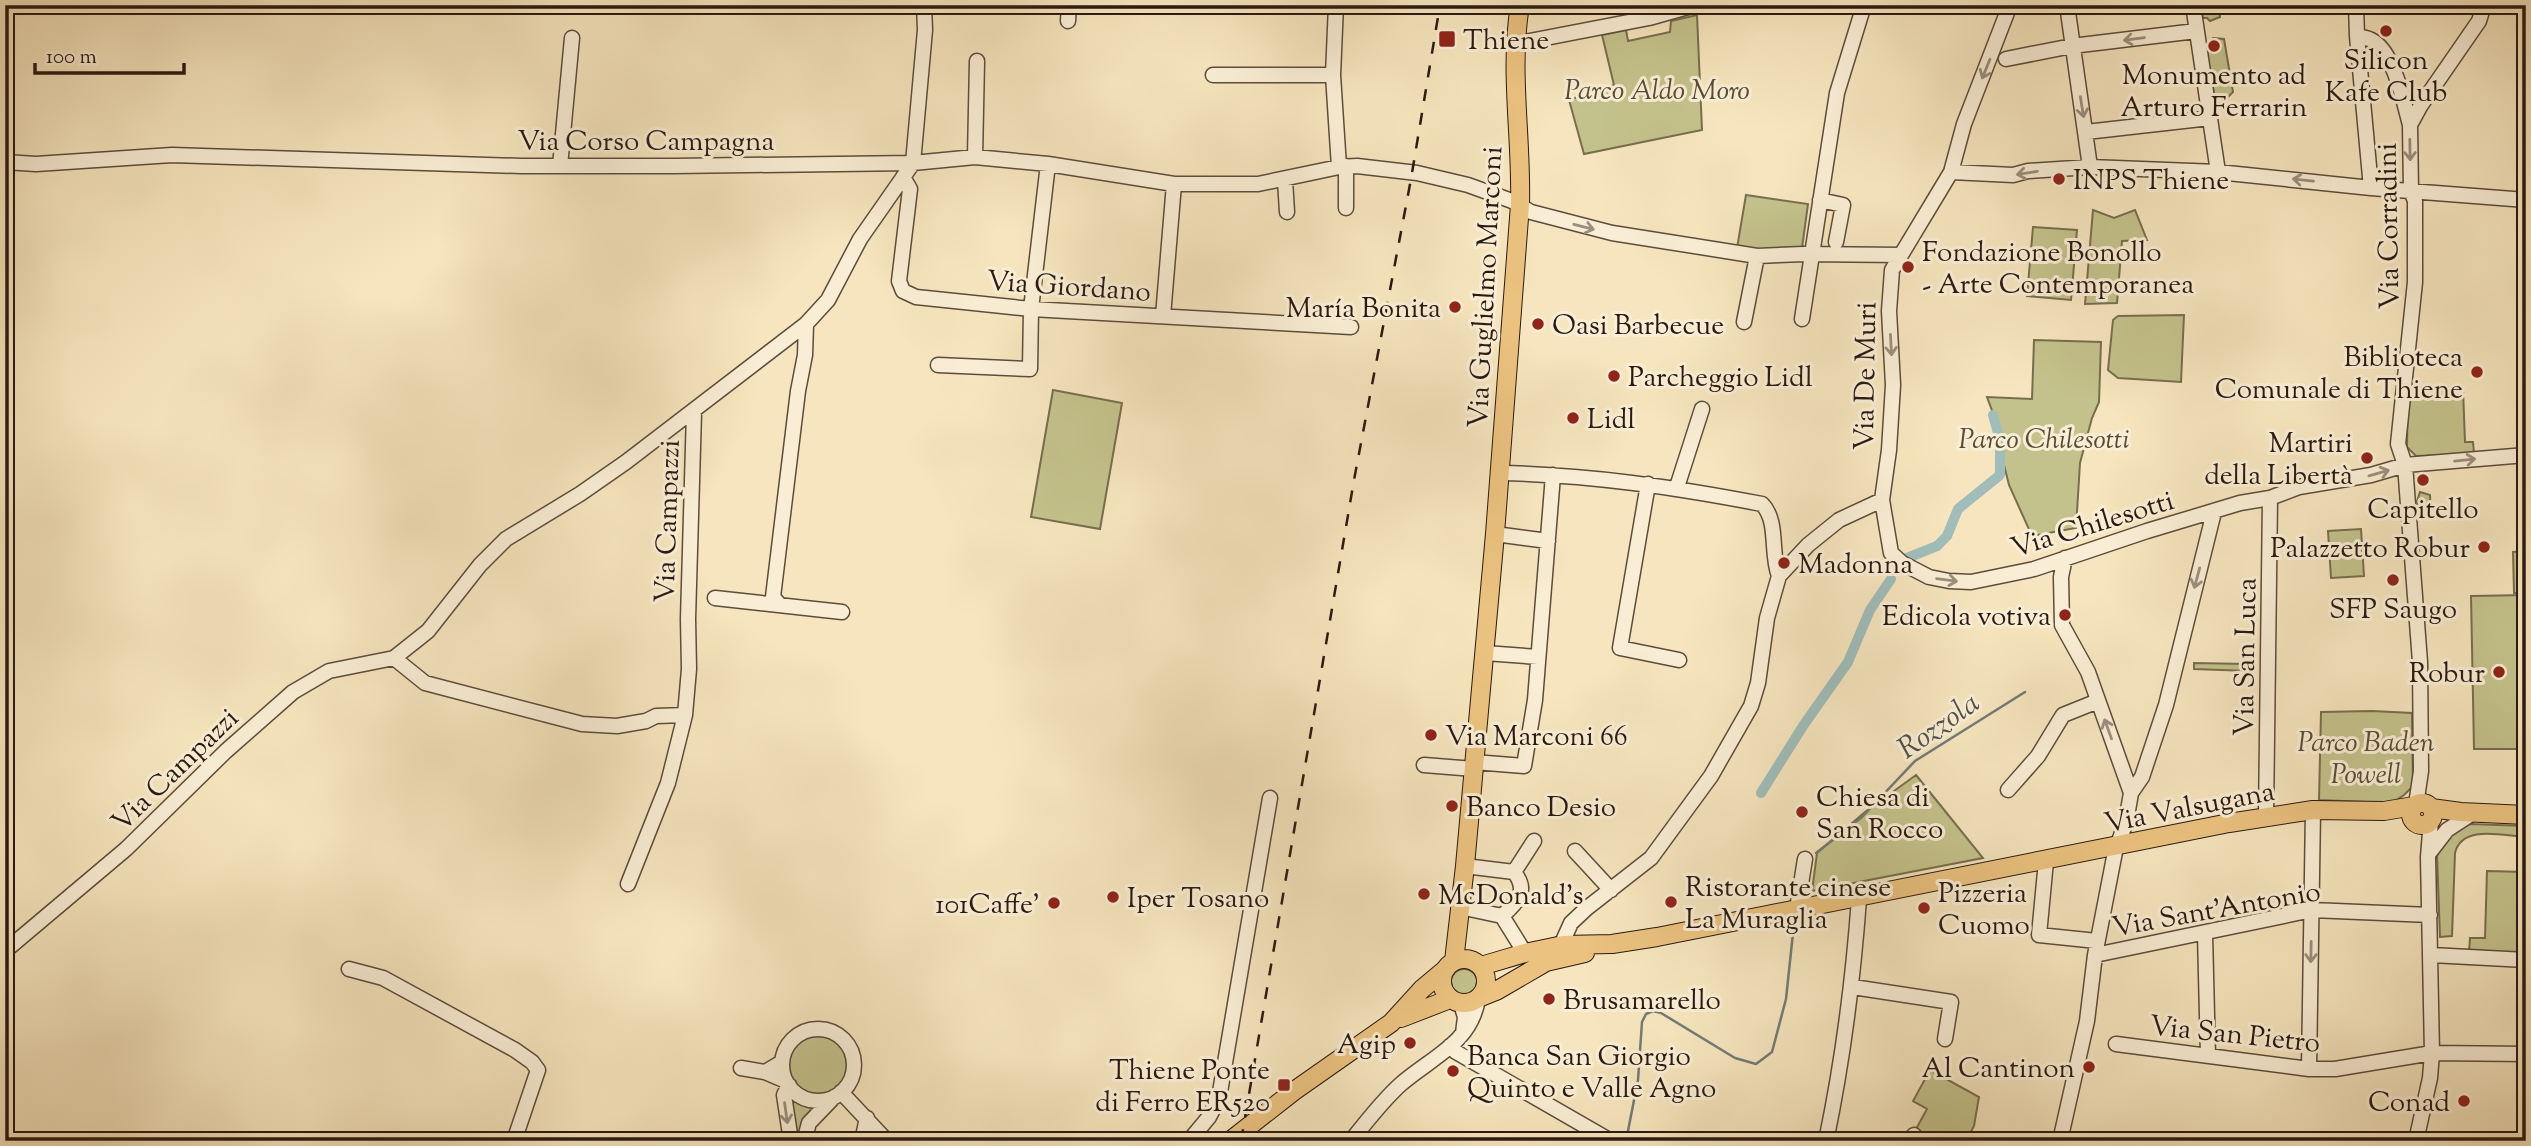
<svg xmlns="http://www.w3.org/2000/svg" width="2531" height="1146" viewBox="0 0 2531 1146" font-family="'Sorts Mill Goudy',serif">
<rect width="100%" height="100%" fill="#f6e5be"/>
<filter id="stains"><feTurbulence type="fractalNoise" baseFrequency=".00286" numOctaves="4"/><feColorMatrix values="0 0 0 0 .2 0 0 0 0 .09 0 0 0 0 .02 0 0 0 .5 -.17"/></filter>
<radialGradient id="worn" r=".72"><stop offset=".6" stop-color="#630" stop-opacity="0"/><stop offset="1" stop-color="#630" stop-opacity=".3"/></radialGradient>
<path fill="#c4c28c" stroke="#776e4e" stroke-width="2" d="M2200 5H2219L2220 17 2210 21 2207 18H2203Z
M1697 15 1702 130 1584 154 1569 100 1614 85 1602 35 1626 30 1628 41 1670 32 1671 21Z
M2213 38 2224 39 2233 92 2226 99H2220L2214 94 2205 44 2212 42Z
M1746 195 1808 204 1802 248 1774 250 1737 248Z
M2093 210 2114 218 2135 210 2147 240 2122 241 2117 303 2085 304Z
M2033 227 2077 230 2071 300 2027 296Z
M2184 315 2181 382 2118 378 2108 370 2113 320 2118 316Z
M2034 340 2101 342 2099 402 2092 418 2080 463 2076 528 2032 536 2009 485 2003 461V440L1987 397 2032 399Z
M2408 387 2463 389 2465 442H2473L2474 454 2416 456 2407 447Z
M1053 390 1122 403 1100 529 1031 517Z
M2420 492 2430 495 2431 516H2419L2417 501Z
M2361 529 2364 576 2331 578 2328 531Z
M2526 551V593H2514L2513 552Z
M2526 595V749H2474L2471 596Z
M2194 663 2246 664 2248 671 2194 669Z
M2372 711 2412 713 2413 786 2404 795 2392 803 2319 800 2321 712Z
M1916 775 1983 858 1812 891 1817 853 1865 812Z
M2470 824 2526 826V837C2503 836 2462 824 2455 853L2452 936 2440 937 2437 856C2443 841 2455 830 2470 824Z
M2487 871 2526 872V954L2469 952 2470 938H2485Z
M1451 982a13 13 0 1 1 26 0a13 13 0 1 1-26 0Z
M789 1065a29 29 0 1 1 58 0a29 29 0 1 1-58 0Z
M1930 1070 1979 1097 1974 1126 1966 1141H1917L1915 1131 1927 1109 1913 1101Z
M790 1094 815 1108 796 1141Z"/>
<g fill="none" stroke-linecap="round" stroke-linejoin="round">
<path stroke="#717b76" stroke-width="2.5" d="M1816 853 1862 817 1915 761 2025 692
M1626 1141 1638 1080 1642 1022 1646 1014 1653 1011 1661 1013 1735 1058 1756 1064 1772 1052 1786 999 1793 933"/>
<path stroke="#a0bdba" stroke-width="10" d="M1907 558 1937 546 1947 536 1958 509 2000 475V440L1993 415
M1761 793 1803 726 1848 662 1870 610 1891 579"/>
<defs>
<path id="minor" d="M1336 5 1333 75 1339 167
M2010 5 1964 124 1951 172 1892 270 1889 311 1893 385 1889 450 1882 500 1891 553 1902 563 1929 577 1949 581 1971 582 2034 569 2147 531 2240 503 2270 498 2299 487 2371 475 2405 465 2526 455
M2067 5 2090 167
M2193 5 2218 172
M2356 5 2357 36C2362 37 2369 38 2373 41 2394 53 2404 103 2410 125
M1068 21 1069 5
M2357 36 2371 188
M1514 44 1649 18 1695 5
M2006 59 2072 46 2196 31
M1213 75H1333
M2086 132 2210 118
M975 157 977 61
M5 162 36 164 172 155 521 166H674L913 163 975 157 1048 164 1174 184H1258L1339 167 1357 166 1417 173 1468 185 1512 201 1531 212 1612 233 1757 256 1804 254 1901 255
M560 166 572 38
M1346 166V208
M1951 172 2013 175 2028 171 2090 167 2218 172 2371 188 2526 200
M903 177 910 189 899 281 903 291 916 297 1031 309 1351 327
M1285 180 1287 212
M1820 200 1843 205 1836 242
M1163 316 1174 184
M1802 319 1837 93 1864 5
M1744 322 1757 256
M938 365 1030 369 1031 309 1048 164
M1500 473C1591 475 1673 487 1762 504 1779 521 1770 554 1779 576
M1648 484 1620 648 1679 660
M1677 487 1702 409
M1495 534 1548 541
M2065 558 2061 577 2062 625 2088 672 2131 793
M715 598 842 612
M779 604 773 597 798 391 805 355 806 324
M1485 653 1538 657
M394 658 425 683 582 724 617 726 646 721 656 716 685 715
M1474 762 1524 766 1535 700 1553 475
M1424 765 1474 769
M2008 790 2038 756 2063 715 2098 701
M2416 805 2421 771 2420 662 2405 465 2398 444 2415 282V201L2411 191 2410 125 2421 105 2479 21 2484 5
M2266 817 2270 498
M1575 851 1611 890
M2430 852 2447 830 2473 813
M2046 861 2039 935 2097 941
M1465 866 1514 872C1529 891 1518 902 1502 916
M1514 872 1534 841
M628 884 668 783 685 715 689 669 688 619 694 412
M1460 907 1502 916
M1797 909 1805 859
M1502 916 1525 953
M2205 934 2208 1056
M5 951 126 849 226 751 293 692 329 671 394 658 428 631 480 565 506 539 580 494 626 462 806 324 828 300 860 239 913 163 925 30 924 5
M1558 952 1571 923 1587 908 1651 858 1711 776 1751 706 1758 683 1767 618 1779 576 1808 545 1839 520 1882 500
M2095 955 2312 910 2430 915
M2431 955 2526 960
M349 969 383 978 515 1050 532 1062 538 1070 514 1141
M1853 987 1951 1002 1945 1039
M1461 1004 1465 1017 1463 1033
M782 1065a36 36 0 1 1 72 0a36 36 0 1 1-72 0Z
M2116 1044 2309 1069H2335L2432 1053 2526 1054
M1450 1046 1456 1052 1611 1141
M782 1062 765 1072 786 1081
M741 1068 765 1072
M2309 1069 2313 810
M789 1085 784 1095 791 1141
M841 1092 887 1141
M804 1141 809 1123 834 1097
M862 1141 867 1118
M1189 1141 1209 1117 1219 1098 1270 798
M1351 1141C1367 1121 1382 1101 1401 1084 1432 1057 1471 1043 1478 999
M1826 1141C1843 1060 1853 981 1859 899
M1910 1141 1914 1135
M2060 1141 2087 1021 2095 955 2115 852 2126 822 2131 793 2142 777 2166 705 2214 512
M2416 1141 2430 1078 2432 1053 2428 857 2431 820"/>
<path id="major" d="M2411 814a11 11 0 1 1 22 0a11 11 0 1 1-22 0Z
M2431 808 2461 812 2526 815
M1442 981a22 22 0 1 1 44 0a22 22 0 1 1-44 0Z
M1454 961 1465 866 1495 534 1520 205C1522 138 1509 71 1520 5
M1481 966 1525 953 1563 945 1612 944 1657 937 2229 823 2313 810 2384 811 2414 806
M1481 997 1496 991 1546 962 1585 953
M1401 1018 1450 999
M1230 1141 1294 1091 1391 1023 1422 989 1446 969"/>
</defs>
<use href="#minor" stroke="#5d4c3c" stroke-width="17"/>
<use href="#major" stroke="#2a1911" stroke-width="20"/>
<use href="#minor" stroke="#f9eed5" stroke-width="14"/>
<use href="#major" stroke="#ebc27f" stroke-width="18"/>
<path stroke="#2a1911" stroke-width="2.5" stroke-dasharray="12 12" stroke-linecap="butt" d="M1241 1141 1354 480 1411 179 1440 5"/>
</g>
<defs><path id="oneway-shaft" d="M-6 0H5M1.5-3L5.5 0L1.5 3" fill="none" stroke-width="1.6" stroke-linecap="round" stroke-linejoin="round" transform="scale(1.75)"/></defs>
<g stroke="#9c8e7d">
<use href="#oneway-shaft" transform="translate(2134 39) rotate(173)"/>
<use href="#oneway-shaft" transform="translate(1986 69) rotate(112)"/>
<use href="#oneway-shaft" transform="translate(2082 107) rotate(81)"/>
<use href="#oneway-shaft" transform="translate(2410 150) rotate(89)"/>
<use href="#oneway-shaft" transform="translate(2027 173) rotate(171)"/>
<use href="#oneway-shaft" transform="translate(2303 180) rotate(-174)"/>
<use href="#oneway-shaft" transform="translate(1584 227) rotate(14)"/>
<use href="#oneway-shaft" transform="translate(1891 345) rotate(87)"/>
<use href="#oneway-shaft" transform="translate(2465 460) rotate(-6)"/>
<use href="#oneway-shaft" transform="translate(2379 473) rotate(-16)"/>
<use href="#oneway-shaft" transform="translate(2197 578) rotate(105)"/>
<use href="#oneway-shaft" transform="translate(1947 580) rotate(8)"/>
<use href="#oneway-shaft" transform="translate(2108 729) rotate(-110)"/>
<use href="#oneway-shaft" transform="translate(2311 952) rotate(91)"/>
<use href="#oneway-shaft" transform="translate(786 1113) rotate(82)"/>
</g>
<g fill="#8f2418" stroke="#f9eed5" stroke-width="2.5">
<circle cx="2386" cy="31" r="7"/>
<rect x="1438" y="30" width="18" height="18" rx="3.5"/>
<circle cx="2214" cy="46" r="7"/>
<circle cx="2059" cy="179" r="7"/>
<circle cx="1908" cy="267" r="7"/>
<circle cx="1455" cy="307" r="7"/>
<circle cx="1538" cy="324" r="7"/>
<circle cx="2477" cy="372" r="7"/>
<circle cx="1614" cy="376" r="7"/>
<circle cx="1573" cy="418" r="7"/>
<circle cx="2367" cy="458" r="7"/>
<circle cx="2423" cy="480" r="7"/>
<circle cx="2484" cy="547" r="7"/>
<circle cx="1784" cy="563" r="7"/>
<circle cx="2393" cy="580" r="7"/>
<circle cx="2065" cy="615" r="7"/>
<circle cx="2499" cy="672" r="7"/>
<circle cx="1431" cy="735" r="7"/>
<circle cx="1452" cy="806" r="7"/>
<circle cx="1802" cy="812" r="7"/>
<circle cx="1424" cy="894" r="7"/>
<circle cx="1113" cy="897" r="7"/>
<circle cx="1671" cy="902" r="7"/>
<circle cx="1054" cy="903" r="7"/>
<circle cx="1924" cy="908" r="7"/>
<circle cx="1549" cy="999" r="7"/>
<circle cx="1410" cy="1043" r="7"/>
<circle cx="2089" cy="1067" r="7"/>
<circle cx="1453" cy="1071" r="7"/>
<rect x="1277" y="1078" width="14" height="14" rx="3.5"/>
<circle cx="2464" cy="1101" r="7"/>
</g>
<g text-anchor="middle" stroke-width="6" stroke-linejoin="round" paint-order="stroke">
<g font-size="28" fill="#2a1911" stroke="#f9eed5" text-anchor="start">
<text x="1463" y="49">Thiene</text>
<text x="2386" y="69" text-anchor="middle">Silicon<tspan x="2386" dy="32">Kafe Club</tspan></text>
<text x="2214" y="84" text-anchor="middle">Monumento ad<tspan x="2214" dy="32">Arturo Ferrarin</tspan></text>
<text x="2073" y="189">INPS Thiene</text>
<text x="1922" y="261">Fondazione Bonollo<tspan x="1922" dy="32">- Arte Contemporanea</tspan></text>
<text x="1441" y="317" text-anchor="end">María Bonita</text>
<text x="1552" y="334">Oasi Barbecue</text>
<text x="2463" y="366" text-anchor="end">Biblioteca<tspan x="2463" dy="32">Comunale di Thiene</tspan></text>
<text x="1628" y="386">Parcheggio Lidl</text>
<text x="1587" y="428">Lidl</text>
<text x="2353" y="452" text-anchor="end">Martiri<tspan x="2353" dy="32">della Libertà</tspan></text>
<text x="2423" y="518" text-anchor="middle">Capitello</text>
<text x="2470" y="557" text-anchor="end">Palazzetto Robur</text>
<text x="1798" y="573">Madonna</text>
<text x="2393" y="618" text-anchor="middle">SFP Saugo</text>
<text x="2051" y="625" text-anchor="end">Edicola votiva</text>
<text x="2485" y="682" text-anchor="end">Robur</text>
<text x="1445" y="745">Via Marconi 66</text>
<text x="1816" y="806">Chiesa di<tspan x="1816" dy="32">San Rocco</tspan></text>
<text x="1466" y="816">Banco Desio</text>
<text x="1685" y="896">Ristorante cinese<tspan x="1685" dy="32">La Muraglia</tspan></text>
<text x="1938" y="902">Pizzeria<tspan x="1938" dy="32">Cuomo</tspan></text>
<text x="1438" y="904">McDonald's</text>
<text x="1127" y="907">Iper Tosano</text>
<text x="1040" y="913" text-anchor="end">101Caffe'</text>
<text x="1563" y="1009">Brusamarello</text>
<text x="1396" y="1053" text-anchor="end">Agip</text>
<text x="1467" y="1065">Banca San Giorgio<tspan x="1467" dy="32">Quinto e Valle Agno</tspan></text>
<text x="2075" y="1077" text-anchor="end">Al Cantinon</text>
<text x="1270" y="1079" text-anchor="end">Thiene Ponte<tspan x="1270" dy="32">di Ferro ER520</tspan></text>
<text x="2450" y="1111" text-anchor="end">Conad</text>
</g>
<g font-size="28" font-style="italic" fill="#584c36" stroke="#f9eed5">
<text x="1657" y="99">Parco Aldo Moro</text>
<text x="2044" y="448">Parco Chilesotti</text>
<text x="2366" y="751">Parco Baden<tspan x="2366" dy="32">Powell</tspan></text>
</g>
<g font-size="28" fill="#2a1911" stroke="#f9eed5">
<text x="646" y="150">Via Corso Campagna</text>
<text transform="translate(2387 226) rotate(-91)" y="10">Via Corradini</text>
<text transform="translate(1069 285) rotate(4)" y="10">Via Giordano</text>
<text transform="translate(1484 287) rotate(-87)" y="10">Via Guglielmo Marconi</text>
<text transform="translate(1864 376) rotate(-89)" y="10">Via De Muri</text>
<text transform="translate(666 521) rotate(-88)" y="10">Via Campazzi</text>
<text transform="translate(2092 523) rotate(-17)" y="10">Via Chilesotti</text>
<text transform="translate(2244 657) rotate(-89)" y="10">Via San Luca</text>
<text transform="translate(174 769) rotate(-44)" y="10">Via Campazzi</text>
<text transform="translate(2189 806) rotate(-11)" y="10">Via Valsugana</text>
<text transform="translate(2216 908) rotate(-10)" y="10">Via Sant'Antonio</text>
<text transform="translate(2235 1033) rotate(6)" y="10">Via San Pietro</text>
</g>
<g font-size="30" font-style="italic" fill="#53524c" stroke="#f9eed5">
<text transform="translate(1938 725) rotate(-35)" y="10">Rozzola</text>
</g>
</g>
<rect width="2531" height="1146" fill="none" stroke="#f6e5be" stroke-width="28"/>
<rect x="7" y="7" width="2517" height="1132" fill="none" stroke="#2a1911" stroke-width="3.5"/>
<rect x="14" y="14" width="2503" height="1118" fill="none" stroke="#2a1911" stroke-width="2"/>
<path d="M35 63v10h149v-10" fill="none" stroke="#2a1911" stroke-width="3.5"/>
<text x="46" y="63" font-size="21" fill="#2a1911" stroke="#f9eed5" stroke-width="5" paint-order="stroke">100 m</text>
<rect width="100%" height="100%" filter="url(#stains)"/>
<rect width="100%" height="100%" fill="url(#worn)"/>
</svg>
